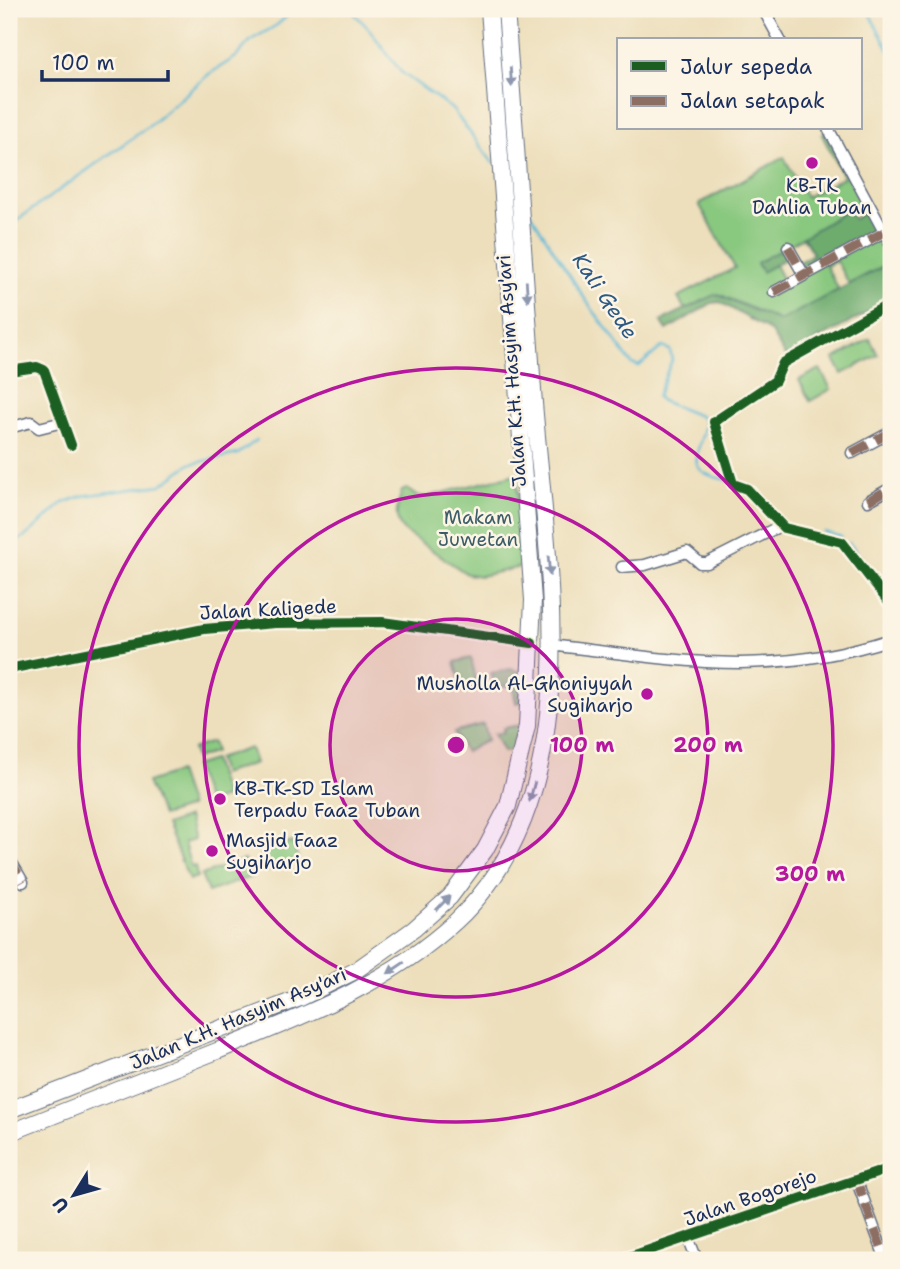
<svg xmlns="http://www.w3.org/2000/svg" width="900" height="1269" viewBox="0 0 900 1269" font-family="'Shantell Sans',sans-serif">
<rect width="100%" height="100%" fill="#fcf5e5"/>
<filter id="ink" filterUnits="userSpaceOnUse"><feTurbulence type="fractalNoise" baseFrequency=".0143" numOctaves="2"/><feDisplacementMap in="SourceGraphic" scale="14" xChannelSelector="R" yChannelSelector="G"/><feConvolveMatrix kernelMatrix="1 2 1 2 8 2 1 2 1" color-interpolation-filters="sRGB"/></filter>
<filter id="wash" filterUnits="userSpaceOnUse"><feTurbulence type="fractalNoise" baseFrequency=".00686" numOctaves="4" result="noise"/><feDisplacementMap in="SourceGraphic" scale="28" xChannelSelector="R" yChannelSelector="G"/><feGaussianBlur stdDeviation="1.57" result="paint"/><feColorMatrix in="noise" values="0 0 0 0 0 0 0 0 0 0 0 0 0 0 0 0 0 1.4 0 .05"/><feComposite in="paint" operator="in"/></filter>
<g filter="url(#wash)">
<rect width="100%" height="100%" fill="#eddfbc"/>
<path fill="#89c87f" stroke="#527c6e" stroke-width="2" d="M825 133 863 202 757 264 762 271 775 265 784 282 879 232 891 254V262L849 284 836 261 826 266 839 290 780 321 719 294 685 310 678 297 735 268 699 204 784 157 806 197 844 177 822 135Z
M870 339 878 355 842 374 834 359Z
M820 369 831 389 810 401 799 380Z
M516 474 525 566 481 576 467 574 405 532C392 519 397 507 402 491L407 489 415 495 426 497Z
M471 658 478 688 463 692 455 662Z
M483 724 487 740 465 752 454 732Z
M521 725 517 750 503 752 494 734 504 732 503 728Z
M212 742 215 752 195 759 192 749Z
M250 748 255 763 222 774 217 759Z
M213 760 225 797 207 803 194 766Z
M178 772 190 807 162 816 147 782Z
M188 817 194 840 184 843 191 867 195 866 197 877 189 880 166 825Z
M292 842 298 859 267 871 261 854Z
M244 860 251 877 208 892 201 875Z"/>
<path fill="#6eac6e" stroke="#446e66" stroke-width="2" d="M848 210 854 219 868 210 879 232 804 272 799 262 813 254 803 237Z
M785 247 790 256 762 272 757 263Z
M891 262V300L786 357 770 331 720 302 712 303 667 330 661 321 716 294 780 321Z
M510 669 524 672 523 702 516 703 512 685 495 688 491 673Z"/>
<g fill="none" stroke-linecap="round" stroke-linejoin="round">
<path stroke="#58b7d6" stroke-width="2.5" d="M350 9 369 29 401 72 452 109 493 163
M867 9 891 54
M527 208 585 299 632 364 639 366 662 347 670 350 672 360 657 397 662 401 702 417 705 424C698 457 682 472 728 480
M9 226 149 126 209 74 236 57 251 40 277 25 295 9
M824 532 841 537
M849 543 891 594
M9 546 27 535 63 503 82 496 161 485 190 464 238 454 257 440"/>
</g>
</g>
<g filter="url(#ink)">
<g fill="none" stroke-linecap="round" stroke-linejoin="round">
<defs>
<path id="minor" d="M763 9 780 40
M828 128 891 245
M788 247 804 275
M774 292 884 232
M891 303 783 363 775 381 714 422 733 484 747 489 784 528 842 542 891 605
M9 371 37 367 44 370 71 445
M9 428 31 422 39 428 63 422
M852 453 891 432
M868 501 891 488
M622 567 645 565 687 552 700 563H707L780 526
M551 645C675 660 768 679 891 639
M9 669 204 629 275 623 382 622 532 643
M9 858 23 882
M856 1179 886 1260
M688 1237 697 1260
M620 1260 891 1168"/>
<path id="highway" d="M9 1110 300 998 355 971 414 929 450 897 485 850 508 806 527 726 533 600 489 9
M9 1133C78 1106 147 1078 217 1051 303 1016 387 985 456 921 595 791 545 558 533 390 525 263 515 136 506 9"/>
</defs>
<use href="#minor" stroke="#646d7f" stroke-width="13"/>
<use href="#highway" stroke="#646d7f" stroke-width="18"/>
<use href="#minor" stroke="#fff" stroke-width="10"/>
<use href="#highway" stroke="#fff" stroke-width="16"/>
<path stroke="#8d6e63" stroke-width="9" stroke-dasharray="18 9" stroke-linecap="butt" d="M788 247 804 275
M774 292 884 232
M852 453 891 432
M868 501 891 488
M9 858 23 882
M856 1179 886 1260"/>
<defs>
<path id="cycleway" d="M891 303 783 363 775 381 714 422 733 484 747 489 784 528 842 542 891 605
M9 371 37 367 44 370 71 445
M9 669 204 629 275 623 382 622 532 643
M620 1260 891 1168"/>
</defs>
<use href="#cycleway" stroke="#fcf5e5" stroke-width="15"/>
<use href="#cycleway" stroke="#1b5e20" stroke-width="10"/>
</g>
<defs><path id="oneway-solid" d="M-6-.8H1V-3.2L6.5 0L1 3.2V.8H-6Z" transform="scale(1.75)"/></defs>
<g fill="#8d97ae">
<use href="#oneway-solid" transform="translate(511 77) rotate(86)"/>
<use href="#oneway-solid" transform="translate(527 291) rotate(86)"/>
<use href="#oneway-solid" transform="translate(549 566) rotate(85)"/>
<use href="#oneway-solid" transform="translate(532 792) rotate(105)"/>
<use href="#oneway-solid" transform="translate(443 903) rotate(-46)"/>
<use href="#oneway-solid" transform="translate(396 968) rotate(146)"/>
</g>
</g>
<circle cx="456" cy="745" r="126" fill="#b5179e" fill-opacity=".12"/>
<g fill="none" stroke="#b5179e" stroke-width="3.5">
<circle cx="456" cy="745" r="126"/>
<circle cx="456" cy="745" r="252"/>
<circle cx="456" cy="745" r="377"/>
</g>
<g fill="#b5179e" stroke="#fcf5e5" stroke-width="2.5">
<circle cx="812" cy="163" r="7"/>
<circle cx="647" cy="694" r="7"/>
<circle cx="220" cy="799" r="7"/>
<circle cx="212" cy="851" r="7"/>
</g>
<g text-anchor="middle" stroke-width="5" stroke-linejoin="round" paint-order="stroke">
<g font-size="19" fill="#1b2f5e" stroke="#fcf5e5" text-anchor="start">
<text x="812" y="192" text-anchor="middle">KB-TK<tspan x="812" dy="22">Dahlia Tuban</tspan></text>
<text x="633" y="690" text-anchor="end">Musholla Al-Ghoniyyah<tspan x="633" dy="22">Sugiharjo</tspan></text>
<text x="234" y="795">KB-TK-SD Islam<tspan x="234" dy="22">Terpadu Faaz Tuban</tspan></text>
<text x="226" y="847">Masjid Faaz<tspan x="226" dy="22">Sugiharjo</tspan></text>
</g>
<g font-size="19" fill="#1b2f5e" stroke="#fcf5e5">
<text transform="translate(511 371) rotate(-94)" y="7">Jalan K.H. Hasyim Asy'ari</text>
<text transform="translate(268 609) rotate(-3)" y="7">Jalan Kaligede</text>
<text transform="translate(238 1018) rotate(-23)" y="7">Jalan K.H. Hasyim Asy'ari</text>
<text transform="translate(750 1197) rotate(-19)" y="7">Jalan Bogorejo</text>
</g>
<g font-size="19" fill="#3c5d68" stroke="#fcf5e5">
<text x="478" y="524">Makam<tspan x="478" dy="22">Juwetan</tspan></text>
</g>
<g font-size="21" font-style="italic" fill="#2d5882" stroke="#fcf5e5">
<text transform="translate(605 296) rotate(56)" y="7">Kali Gede</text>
</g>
</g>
<circle cx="456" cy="745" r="10" fill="#b5179e" stroke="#fcf5e5" stroke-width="3.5"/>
<g font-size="21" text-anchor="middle" font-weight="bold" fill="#b5179e" stroke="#fcf5e5" stroke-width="5" stroke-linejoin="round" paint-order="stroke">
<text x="582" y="752">100 m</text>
<text x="708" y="752">200 m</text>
<text x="810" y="881">300 m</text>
</g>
<rect width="900" height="1269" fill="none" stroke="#fcf5e5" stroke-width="35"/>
<rect x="617" y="38" width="245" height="91" fill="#fcf5e5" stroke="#a2a6af" stroke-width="2"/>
<rect x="631" y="61" width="35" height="10" fill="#1b5e20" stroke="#a2a6af" stroke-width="2"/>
<text x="680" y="74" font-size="21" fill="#1b2f5e">Jalur sepeda</text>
<rect x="631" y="96" width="35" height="10" fill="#8d6e63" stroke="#a2a6af" stroke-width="2"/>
<text x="680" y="108" font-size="21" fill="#1b2f5e">Jalan setapak</text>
<g transform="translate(74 1195) rotate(233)" stroke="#fcf5e5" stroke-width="5" paint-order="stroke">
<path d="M0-5L12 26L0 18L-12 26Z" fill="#1b2f5e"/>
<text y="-10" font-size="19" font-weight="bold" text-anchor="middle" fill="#1b2f5e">U</text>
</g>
<path d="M42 70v10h126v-10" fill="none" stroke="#1b2f5e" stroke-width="3.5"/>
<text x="52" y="70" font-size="21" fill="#1b2f5e" stroke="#fcf5e5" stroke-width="5" paint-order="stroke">100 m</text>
</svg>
